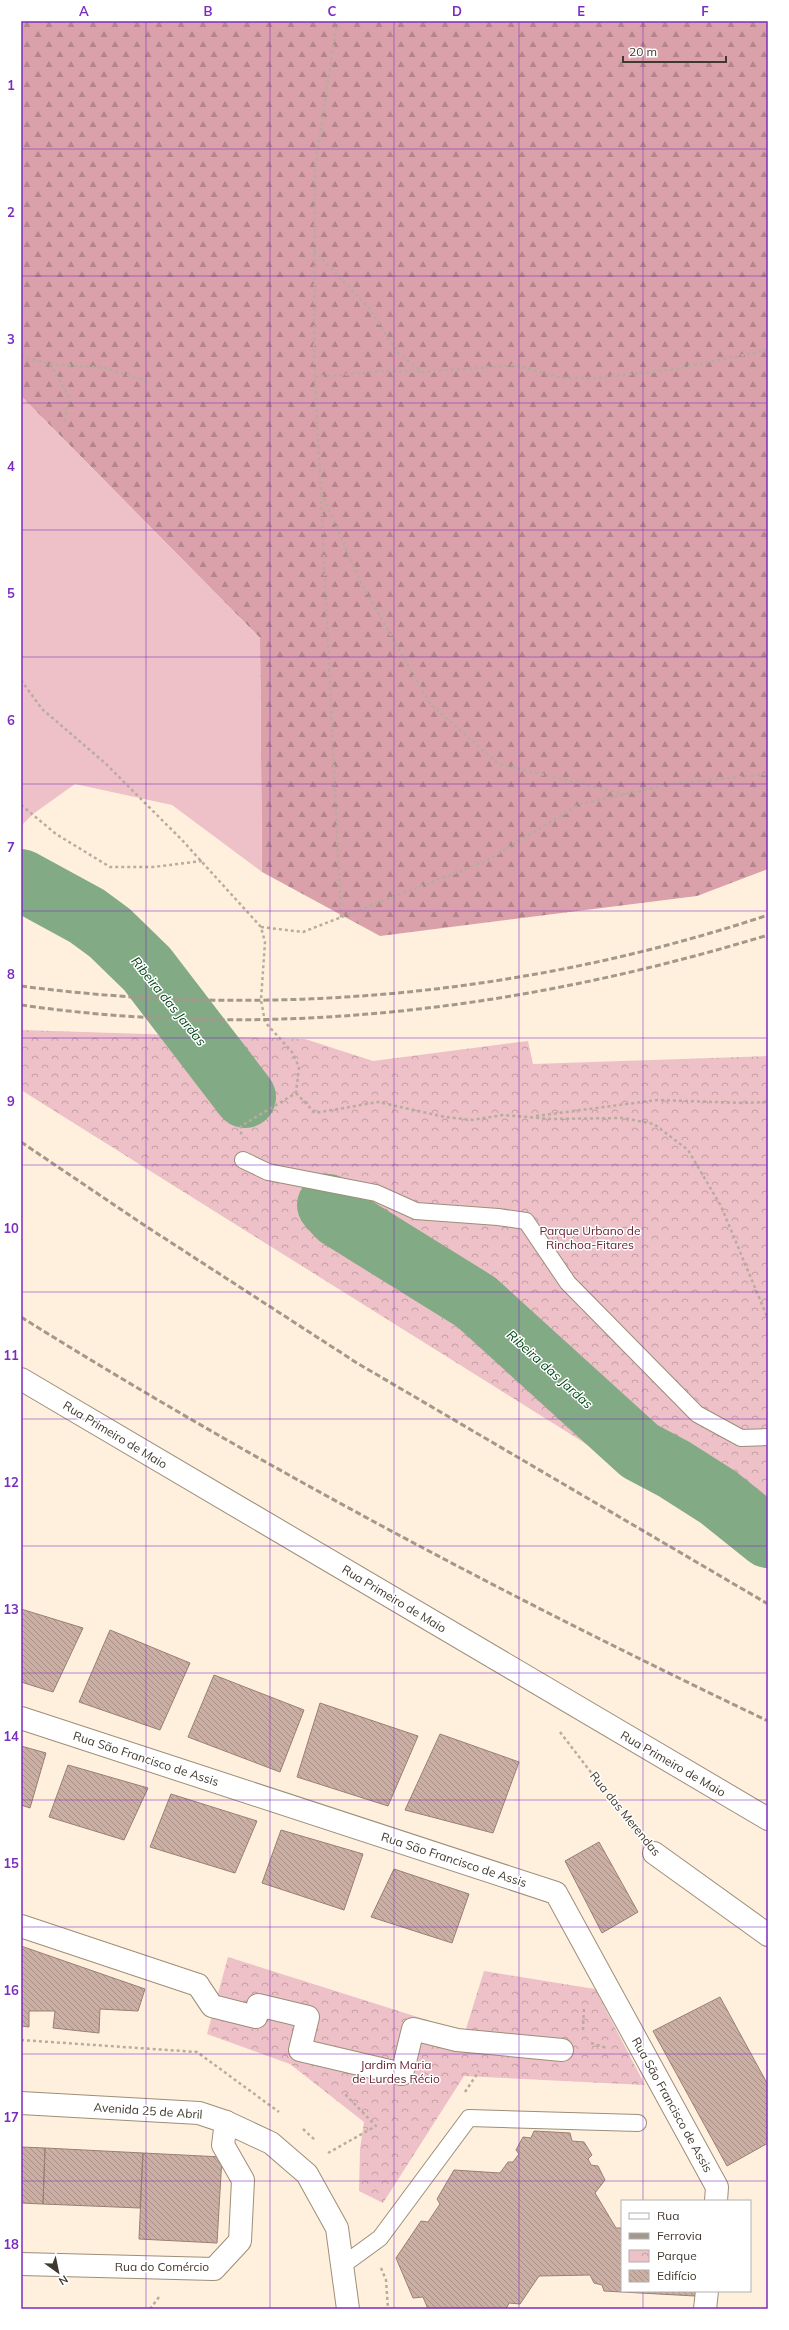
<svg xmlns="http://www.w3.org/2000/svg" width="789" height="2330" viewBox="0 0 789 2330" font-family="Mulish,sans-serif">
<defs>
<pattern id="forest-firs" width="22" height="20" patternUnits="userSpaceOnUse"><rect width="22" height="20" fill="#dba1aa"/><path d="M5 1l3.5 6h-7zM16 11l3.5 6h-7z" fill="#b3848b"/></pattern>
<pattern id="park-crowns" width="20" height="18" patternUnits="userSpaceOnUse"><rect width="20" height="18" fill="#eec0c7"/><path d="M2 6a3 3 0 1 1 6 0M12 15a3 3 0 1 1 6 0" fill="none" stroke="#c29da2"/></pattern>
<pattern id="building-back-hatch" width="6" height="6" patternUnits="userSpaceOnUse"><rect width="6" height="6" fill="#ccafa4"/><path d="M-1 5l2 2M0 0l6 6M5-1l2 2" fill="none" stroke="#a78f86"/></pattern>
</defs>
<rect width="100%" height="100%" fill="#fef0dd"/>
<path fill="url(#forest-firs)" d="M21 21H768V869L697 896 380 936 262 872 260 638 21 396Z"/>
<path fill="url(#park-crowns)" d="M21 1030 305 1039 373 1061 528 1041 533 1064 768 1056V1558L21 1090Z
M228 1957 465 2032 484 1971 595 1989 645 2085 464 2076 383 2203 359 2191 360 2149 364 2122 290 2064 207 2034Z"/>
<path fill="#eec0c7" d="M21 396 260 638 262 872 172 805 75 784 33 814 21 826Z"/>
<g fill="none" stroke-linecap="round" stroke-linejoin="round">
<path stroke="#81aa85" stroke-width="62" d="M21 880 87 916 110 933 147 969 245 1097
M328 1205 339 1217 476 1302 640 1451 674 1469 718 1497 768 1537"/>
</g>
<path fill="url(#building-back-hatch)" stroke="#9a7f74" d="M21 1609 83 1628 53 1692 21 1682Z
M110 1630 190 1663 160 1730 79 1702Z
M214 1675 304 1710 280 1772 188 1737Z
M320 1703 418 1736 388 1806 297 1777Z
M440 1734 519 1762 493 1833 405 1810Z
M21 1746 46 1753 30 1808 21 1805Z
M68 1765 148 1788 124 1840 49 1817Z
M171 1794 257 1821 235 1873 150 1847Z
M281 1830 363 1854 344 1910 262 1883Z
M599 1842 638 1912 602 1933 565 1861Z
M394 1869 469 1894 452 1943 371 1917Z
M21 1946 145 1989 138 2011 100 2009 99 2033 53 2028 55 2011H29V2027L21 2026Z
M720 1997 768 2085V2143L727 2166 653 2031Z
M534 2131 570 2133 572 2141 584 2142 592 2155 588 2159 591 2165 598 2166 605 2180 595 2193 616 2228H622V2291H698L695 2296 604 2291 602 2285 594 2283 590 2275 539 2276 520 2304 509 2303 506 2309H428L423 2297 413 2298 396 2258 421 2221 428 2222 440 2204 437 2199 454 2170 500 2173 508 2162H513L519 2154 516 2150 523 2137 531 2138Z
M21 2147 45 2148 43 2204 21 2203Z
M45 2148 143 2153 140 2208 43 2204Z
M143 2153 222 2157 217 2243 139 2239Z"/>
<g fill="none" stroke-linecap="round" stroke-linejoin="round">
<defs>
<path id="service" d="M243 1160 268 1172 376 1193 416 1211 498 1217 526 1221 568 1283 697 1414 741 1438 768 1437
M343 2265 380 2238 469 2118 638 2123"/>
<path id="pedestrian" d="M198 1985 212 2006 256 2017 258 2005 308 2017 300 2050 402 2074 413 2029 457 2040 562 2050
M705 2309 707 2291"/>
<path id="minor" d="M21 1718 556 1893 717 2187 716 2201
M654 1853 768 1935
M21 1926 198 1985
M21 2264 214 2269 240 2241 243 2180 223 2145 226 2122"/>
<path id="tertiary" d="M21 1379 768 1819
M21 2103 199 2113 226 2122 271 2143 307 2174 337 2228 348 2309"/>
</defs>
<use href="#service" stroke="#9d8e78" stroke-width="18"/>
<use href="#pedestrian" stroke="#9d8e78" stroke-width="24"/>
<use href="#minor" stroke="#9d8e78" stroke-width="24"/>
<use href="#tertiary" stroke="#9d8e78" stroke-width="24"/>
<path stroke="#b8ad9d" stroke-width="2.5" stroke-dasharray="3 3" stroke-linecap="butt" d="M337 21 315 169 314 365 321 492 361 583 430 704 499 764 625 794
M314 251 369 308 398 353 423 372 515 365 562 378H597L675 369 768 350
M21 356 50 364 69 397 64 424
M50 364 106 368 149 382
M315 377 384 371 423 372
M321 495 341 918
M21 680 42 709 105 763 182 840 261 927 265 942 261 1000 265 1022 292 1052 299 1067 296 1093 241 1126V1135
M21 805 56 834 110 867H153L202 861
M261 927 303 932 486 861 580 804 672 784 768 774
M296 1093 315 1113 378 1102 445 1117 472 1120 503 1115 551 1119 623 1118 654 1124 688 1150 721 1206 768 1319
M536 1116 657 1100 744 1103 768 1102
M560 1732 636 1831
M583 2030 584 2007
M21 2040 197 2052 279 2112
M591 2043 607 2048
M465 2092 479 2071
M303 2129 315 2140
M328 2153 376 2126 343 2092
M381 2268 386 2280 388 2309
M150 2309 159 2297"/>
<use href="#service" stroke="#fff" stroke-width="16"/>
<use href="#pedestrian" stroke="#fff" stroke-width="22"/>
<use href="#minor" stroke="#fff" stroke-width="22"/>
<use href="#tertiary" stroke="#fff" stroke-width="22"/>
<path stroke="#a3998a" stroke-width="3" stroke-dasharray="6 3" stroke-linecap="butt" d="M21 986C271 1019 528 995 768 915
M21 1005C274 1041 525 1009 768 935
M21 1142 144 1225 357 1363 768 1604
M21 1317C261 1467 512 1599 768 1721"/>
</g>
<path fill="none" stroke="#7b2cbf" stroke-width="1" stroke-opacity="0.55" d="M146 21V2309M270 21V2309M394 21V2309M519 21V2309M643 21V2201M21 149H768M21 276H768M21 403H768M21 530H768M21 657H768M21 784H768M21 911H768M21 1038H768M21 1165H768M21 1292H768M21 1419H768M21 1546H768M21 1673H768M21 1800H768M21 1927H768M21 2054H768M21 2181H768M643 2291V2309"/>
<g text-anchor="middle" stroke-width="3" stroke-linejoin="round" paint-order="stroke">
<g font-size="12" fill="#672233" stroke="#fff">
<text x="590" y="1235">Parque Urbano de<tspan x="590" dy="14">Rinchoa-Fitares</tspan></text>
<text x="396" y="2069">Jardim Maria<tspan x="396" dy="14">de Lurdes Récio</tspan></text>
</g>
<g font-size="12" fill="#3f392f" stroke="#fff">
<text transform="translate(115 1435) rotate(31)" y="4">Rua Primeiro de Maio</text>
<text transform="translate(394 1599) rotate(31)" y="4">Rua Primeiro de Maio</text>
<text transform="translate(146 1759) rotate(18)" y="4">Rua São Francisco de Assis</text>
<text transform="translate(673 1764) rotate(30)" y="4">Rua Primeiro de Maio</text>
<text transform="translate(625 1814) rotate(51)" y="4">Rua das Merendas</text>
<text transform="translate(454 1860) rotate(18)" y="4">Rua São Francisco de Assis</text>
<text transform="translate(672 2105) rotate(61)" y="4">Rua São Francisco de Assis</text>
<text transform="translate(148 2111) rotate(4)" y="4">Avenida 25 de Abril</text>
<text x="162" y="2271">Rua do Comércio</text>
</g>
<g font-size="13" font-style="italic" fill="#034717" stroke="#fff">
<text transform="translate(169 1001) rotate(51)" y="5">Ribeira das Jardas</text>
<text transform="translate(550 1369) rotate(42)" y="5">Ribeira das Jardas</text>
</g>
</g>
<rect width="789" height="2330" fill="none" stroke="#ffffff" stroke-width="44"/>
<rect x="621" y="2200" width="130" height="92" fill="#ffffff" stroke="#b2b0ac"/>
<rect x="629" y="2213" width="20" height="6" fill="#ffffff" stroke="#b2b0ac"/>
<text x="657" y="2220" font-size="12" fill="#3f392f">Rua</text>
<rect x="629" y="2233" width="20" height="6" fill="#a3998a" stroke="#b2b0ac"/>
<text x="657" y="2240" font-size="12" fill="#3f392f">Ferrovia</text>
<rect x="629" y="2250" width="20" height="12" fill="url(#park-crowns)" stroke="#b2b0ac"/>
<text x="657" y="2260" font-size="12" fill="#3f392f">Parque</text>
<rect x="629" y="2270" width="20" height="12" fill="url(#building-back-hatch)" stroke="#b2b0ac"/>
<text x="657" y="2280" font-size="12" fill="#3f392f">Edifício</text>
<g transform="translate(58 2272) rotate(147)" stroke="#ffffff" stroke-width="3" paint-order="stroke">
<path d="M0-3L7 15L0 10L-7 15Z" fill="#3f392f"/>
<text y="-6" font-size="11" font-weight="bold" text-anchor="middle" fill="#3f392f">N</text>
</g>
<path d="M623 56v6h103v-6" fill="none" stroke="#3f392f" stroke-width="2"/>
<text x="629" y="56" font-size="12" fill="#3f392f" stroke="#ffffff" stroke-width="3" paint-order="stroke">20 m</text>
<rect x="22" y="22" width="745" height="2286" fill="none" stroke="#7b2cbf" stroke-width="1.5"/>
<g font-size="13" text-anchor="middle" font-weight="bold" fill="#7b2cbf">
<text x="84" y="16">A</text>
<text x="208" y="16">B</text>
<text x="332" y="16">C</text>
<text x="457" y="16">D</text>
<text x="581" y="16">E</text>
<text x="705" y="16">F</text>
<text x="11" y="90">1</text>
<text x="11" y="217">2</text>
<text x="11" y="344">3</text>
<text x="11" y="471">4</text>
<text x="11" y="598">5</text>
<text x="11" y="725">6</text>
<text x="11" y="852">7</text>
<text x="11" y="979">8</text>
<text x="11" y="1106">9</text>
<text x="11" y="1233">10</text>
<text x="11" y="1360">11</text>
<text x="11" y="1487">12</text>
<text x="11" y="1614">13</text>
<text x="11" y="1741">14</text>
<text x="11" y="1868">15</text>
<text x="11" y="1995">16</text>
<text x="11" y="2122">17</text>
<text x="11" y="2249">18</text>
</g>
</svg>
